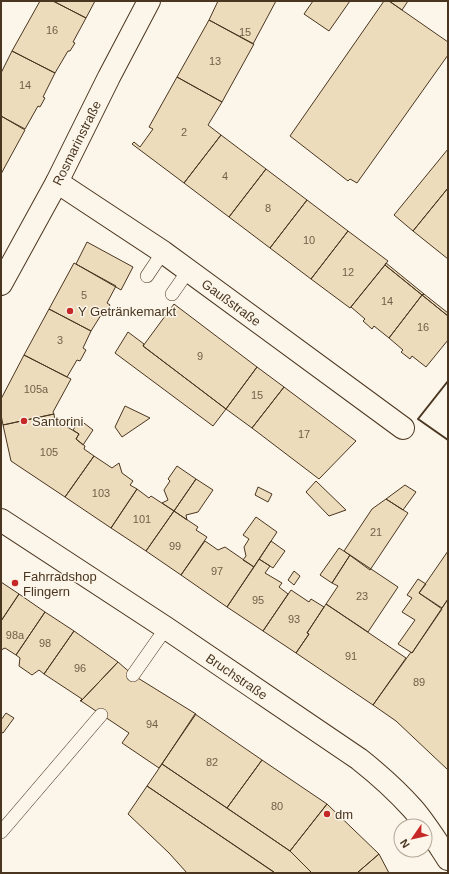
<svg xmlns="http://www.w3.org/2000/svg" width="449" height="874" viewBox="0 0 449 874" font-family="Arial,sans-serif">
<rect width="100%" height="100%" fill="#fbf6e9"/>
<path fill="#ecdcbc" stroke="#4a3520" d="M40 1H53L86 18 73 42 75 43 70 51H68L55 73 12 51Z
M53 1H95L86 18Z
M218 1H276L253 44 209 20Z
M313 1H350L329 31 304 14Z
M384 1H389L448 42V55L357 183 350 179 348 181 290 136Z
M389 1H408L402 10Z
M209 20 254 44 222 102 177 77Z
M12 51 55 73 43 97 45 98 40 107 38 106 25 129 1 116V73Z
M177 77 222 102 208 125 221 135 184 183 132 144 134 142 140 147 153 129 149 127Z
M1 116 25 130 1 174Z
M221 135 266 169 229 217 184 183Z
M448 149V188L413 231 394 215Z
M266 169 307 200 270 248 229 217Z
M448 188V259L413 231Z
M307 200 348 231 311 279 270 248Z
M348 231 388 261 350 308 311 279Z
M87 242 133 267 121 290 76 264Z
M74 263 116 286 107 303 110 305 104 317 101 315 91 331 49 309Z
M386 263 424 294 422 295 385 265Z
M385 265 422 295 389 338 374 326 372 329 363 321 365 319 351 307Z
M424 294 448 313V316L422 295Z
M422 295 448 316V340L426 367 412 356 410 359 401 352 403 350 389 338Z
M174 304 257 367 226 409 143 346Z
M49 309 91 331 83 348 86 350 80 361 77 360 67 377 24 355Z
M128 332 144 344 143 346 226 409 213 426 115 353Z
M24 355 71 379 53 412 54 414 3 425 1 415V399Z
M257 367 284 387 252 428 226 409Z
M284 387 356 441 319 479 252 428Z
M125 406 150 418 122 437 115 427Z
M54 414 55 422 60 425H64L79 434 76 439 85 446 84 449 94 456 65 497 11 461 3 425Z
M80 420 93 430 83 445 76 439 79 434 73 430Z
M94 456 112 468 119 463 122 473 133 481 130 485 137 489 111 528 65 497Z
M177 466 196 479 174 511 162 503 168 500 164 490 170 481 168 479Z
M196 479 213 490 198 512 186 515 187 520 174 511Z
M316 481 346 510 329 516 306 492Z
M405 485 416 492 403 510 386 499Z
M258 487 272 494 268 502 255 495Z
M137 489 149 498 151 496 174 511 146 551 111 528Z
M386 499 408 513 370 570 344 551 372 509Z
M174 511 198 527 196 530 207 537 181 575 146 551Z
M256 517 277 532 254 567 243 560 246 556 244 547 249 539 243 535Z
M205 541 218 550 225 547 254 567 227 607 181 575Z
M271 541 285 551 273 568 259 559Z
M339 548 350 555 332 583 320 575Z
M448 551V599L442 608 419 593Z
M350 555 398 587 368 632 326 604 338 586 332 583Z
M259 559 270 566 265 573 282 583 279 587 288 594 263 631 227 607Z
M294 571 300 576 294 585 288 580Z
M418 579 426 584 419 593 442 609 412 653 398 644 415 620 402 612 412 598 407 595Z
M1 582 19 594 1 621Z
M291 590 309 602 311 599 324 607 307 633 309 634 296 653 263 631Z
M19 594 45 612 16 655 5 648 1 650V621Z
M448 599V770L396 721 373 705 411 652 412 653Z
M326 604 406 658 373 705 296 653 309 634 307 633Z
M45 612 74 631 44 674 39 670 32 675 19 666 20 658 16 655Z
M74 631 118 662 81 701H80L82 699 44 674Z
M118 662 133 675 196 714 159 768 122 743 129 733 81 701Z
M6 713 14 718 3 733 1 732V720Z
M195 714 262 760 227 808 162 764Z
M262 760 327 804 290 851 227 808Z
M162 764 290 851 312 873H275L147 786Z
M147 786 274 872 275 873H187L169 853 128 814Z
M327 804 379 854 357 873H312L290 851Z
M379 854 389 873H357Z"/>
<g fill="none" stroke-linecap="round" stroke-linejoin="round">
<defs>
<path id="lane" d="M147 276 163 252
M172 294 188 271
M133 675 166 628
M1 832 101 715"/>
<g id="street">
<path id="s1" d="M57 182 163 252 403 428"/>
</g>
<g id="secondary">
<path id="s2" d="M1 284 57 182 109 77 149 1"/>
<path id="s3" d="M1 520 166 628 359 759C378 774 397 791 413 809 426 824 437 842 448 859"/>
</g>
</defs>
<use href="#lane" stroke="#4a3520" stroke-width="14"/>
<use href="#street" stroke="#4a3520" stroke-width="24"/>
<use href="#secondary" stroke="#4a3520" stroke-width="24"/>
<use href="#lane" stroke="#fbf6e9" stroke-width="13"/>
<use href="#street" stroke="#fbf6e9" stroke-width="22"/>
<use href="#secondary" stroke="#fbf6e9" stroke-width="22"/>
<path stroke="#4a3520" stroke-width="2" d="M448 381 418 419 448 440"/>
</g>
<g fill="#c62828" stroke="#fbf6e9" stroke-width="1.5">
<circle cx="70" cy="311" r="4"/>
<circle cx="24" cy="421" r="4"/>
<circle cx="15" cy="583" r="4"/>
<circle cx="327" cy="814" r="4"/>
</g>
<g text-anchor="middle" stroke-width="3" stroke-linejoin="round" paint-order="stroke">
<g font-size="11" fill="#725f47">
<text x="52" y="34">16</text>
<text x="245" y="36">15</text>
<text x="215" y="65">13</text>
<text x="25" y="89">14</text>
<text x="184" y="136">2</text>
<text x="225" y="180">4</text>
<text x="268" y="212">8</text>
<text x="309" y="244">10</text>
<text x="348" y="276">12</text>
<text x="84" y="299">5</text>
<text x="387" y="305">14</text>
<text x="423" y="331">16</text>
<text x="60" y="344">3</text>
<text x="200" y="360">9</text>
<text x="36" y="393">105a</text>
<text x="257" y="399">15</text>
<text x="304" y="438">17</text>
<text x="49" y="456">105</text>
<text x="101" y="497">103</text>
<text x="142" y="523">101</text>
<text x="376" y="536">21</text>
<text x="175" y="550">99</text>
<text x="217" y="575">97</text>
<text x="362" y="600">23</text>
<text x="258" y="604">95</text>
<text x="294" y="623">93</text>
<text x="15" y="639">98a</text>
<text x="45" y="647">98</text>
<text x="351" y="660">91</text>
<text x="80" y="672">96</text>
<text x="419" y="686">89</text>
<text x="152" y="728">94</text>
<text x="212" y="766">82</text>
<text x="277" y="810">80</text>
</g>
<g font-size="13" fill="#4a3520" stroke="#fbf6e9">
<text dy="5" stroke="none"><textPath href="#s2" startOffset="160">Rosmarinstraße</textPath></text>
<text dy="5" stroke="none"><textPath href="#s1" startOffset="212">Gaußstraße</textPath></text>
<text dy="5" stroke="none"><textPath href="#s3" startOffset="283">Bruchstraße</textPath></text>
</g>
<g font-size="13" fill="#4a3520" stroke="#fbf6e9" text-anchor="start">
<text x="78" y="316">Y Getränkemarkt</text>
<text x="32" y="426">Santorini</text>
<text x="23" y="581">Fahrradshop<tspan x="23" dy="15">Flingern</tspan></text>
<text x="335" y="819">dm</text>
</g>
</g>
<rect width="449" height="874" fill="none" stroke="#4a3520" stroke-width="4"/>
<g transform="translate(413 838) rotate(236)"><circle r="19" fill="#fbf6e9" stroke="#b4a999"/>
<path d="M0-3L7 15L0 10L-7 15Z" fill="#c62828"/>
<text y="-6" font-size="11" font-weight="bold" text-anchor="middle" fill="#4a3520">N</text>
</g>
</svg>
